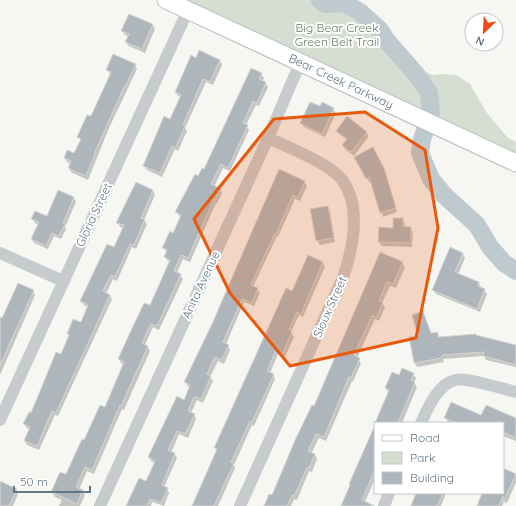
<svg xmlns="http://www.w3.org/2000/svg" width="516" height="506" viewBox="0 0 516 506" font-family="Quicksand,sans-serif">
<rect width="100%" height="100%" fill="#f6f6f2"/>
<path fill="#d6ded2" d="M186 0H320L325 4 344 3 360 12 370 21 410 64 432 75 441 74 456 75 470 84 487 113 508 138 516 142V155Z"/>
<path fill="#0003" d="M129 15 153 25 155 29 145 53 129 46 126 42 129 37 125 35 122 31Z
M197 59 220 60 222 65 213 85 206 82 185 128 187 131 178 151 175 149 162 177 147 170 144 166 170 120 181 97 178 96 176 92Z
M135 65 137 69 109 128 88 180 71 172 69 168 71 164 67 162 65 158 75 155 81 141 79 137 92 118 111 75 107 70Z
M261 74 264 78 262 82 265 83 268 87 259 106 256 105 246 125 249 130 230 171 223 168 214 187 220 189 222 193 217 203H216L190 262 183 259 177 273 180 275 183 279 159 330 153 327 145 345 148 347 150 351 124 410 122 409 94 474 87 471 79 490 82 491 85 495 80 506H59L62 500 55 497 52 492 67 475 85 441 105 408 124 365 121 363 119 359 151 307 170 262 168 261 165 257 167 253 164 248 174 234 181 218 176 212 204 170Z
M333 109 336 113 325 137 304 127 301 123Z
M337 131 366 132 369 136 354 156 346 150 343 146 347 140 340 135Z
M372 149 386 173 397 212 383 217 371 181 369 182 355 158Z
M279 170 304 182 307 186 300 201 295 199 278 237 277 236 253 287 257 289 260 293 254 306 244 302 226 344 228 345 230 350 224 364 218 361 210 377 213 381 203 403 197 400 191 413 194 415 196 419 188 438 179 434 171 453 175 454 177 458 164 487 167 489 169 493 164 506 152 502 151 506H127L146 483 155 463 151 461 149 457 185 401 190 388 188 386 185 382 212 325Z
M136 184 153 191 155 195 144 220 147 224 136 249 132 247 117 281 113 279 106 294 110 295 112 299 58 416 55 415 39 450 27 445 25 441 30 430 27 428 24 424 61 356 70 337 68 334 81 323 88 307 84 305 81 301 115 249 124 228 120 227 118 222Z
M59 191 74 198 76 202 65 227 66 229 61 239 54 236 48 249 34 243 32 239 39 225 35 223 33 219 47 217Z
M327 207 330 211 335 242 320 245 317 240Z
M402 219 405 223 404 228H410L413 232 412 247 382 246 379 242 380 228 394 229Z
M381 254 402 263 405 267 396 288 390 286 382 303 385 307 379 321 375 319 357 358 361 363 353 382 352 381 326 441 319 438 311 454 315 455 317 459 312 472 309 471 297 500 294 499 291 506H265L272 496 314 407Z
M463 254 465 258 458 275 479 283 481 287 480 289 484 290 487 294 480 312 436 294 433 290Z
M308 257 323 263 325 267 303 317 299 315 291 332 294 337 285 357 278 354 270 373 273 375 275 379 254 426 252 425 234 465 235 468 218 506H193L217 451 215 448 292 292Z
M33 291 35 295 0 375V318L2 319Z
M423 312 431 334 437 333 440 338 516 346V367L486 360 484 356 443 359 444 362 417 367 415 363 411 338 420 336Z
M413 374 416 378 414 383 417 387 402 423H377L389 393 386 388 399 377Z
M446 418H516V441L503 436V423H451L448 422Z
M375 427V479L363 506H342Z
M503 470 516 476V482L507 503 504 502 502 506H477L483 493H503Z
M0 482 16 489 18 494 13 506H0Z
M417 493H446L441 506H412Z"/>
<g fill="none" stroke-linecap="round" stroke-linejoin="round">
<path stroke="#bfcacf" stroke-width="18" d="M320 0 325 4 344 3 360 12 380 30 387 41 416 74 429 93 431 113 422 139 420 153 431 179 444 195 477 225 490 247 504 263 516 271"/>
</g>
<path fill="#aeb6bb" stroke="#d7d7d4" d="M129 14 153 24 142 49 125 42 129 34 121 31Z
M199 50 220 60 210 82 203 79 183 125 185 126 176 147 172 146 160 173 143 166 164 116 170 119 181 95 175 92 191 55 196 58Z
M113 54 136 64 125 87H124L94 154H95L86 176 68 168 71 161 64 158 67 150 74 153 81 139 77 137 87 115 91 116 111 72 106 70Z
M251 68 262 73 259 79 266 82 257 103 253 101 243 123 248 125 228 168 221 164 211 184 220 188 215 200 214 199 188 258 181 255 174 271 181 274 157 326 151 324 142 343 148 346 121 406 120 405 92 470 85 467 76 487 83 490 77 504 51 492 60 472 66 474 82 439 84 440 100 405 105 407 124 362 118 359 128 337 144 303 150 305 170 260 164 257 167 250 162 248 170 231 173 233 181 215 175 212 195 174 198 176 202 168 204 169Z
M310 102 320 106 322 102 334 108 322 134 300 123Z
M347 116 367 132 351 152 342 145 347 139 336 131Z
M373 147 384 168 396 208 380 213 369 177 366 179 354 157Z
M279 169 305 181 298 197 293 195 276 234 275 233 251 285 258 288 252 303 242 299 223 342 229 345 221 360 215 357 207 374 211 376 201 399 194 397 188 411 195 414 185 434 177 431 168 450 175 453 162 485 168 488 161 503 150 499 147 506H126L139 478 146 481 155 461 148 457 177 396 184 400 190 385 184 382 212 324Z
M136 182 153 190 141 218 145 219 134 245 130 244 115 277 111 275 103 291 110 295 56 413 52 411 37 446 24 441 30 427 23 424 29 412 31 413 56 352 61 354 69 335 67 334 73 319 81 322 88 305 80 301 107 244 114 247 124 225 116 223Z
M58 190 74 197 63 223 65 224 59 236 52 233 46 246 31 239 39 222 31 219 35 211 47 216Z
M328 206 334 238 316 241 310 209Z
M393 218H403V226L411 227V243L378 242 379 227 393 228Z
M450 247 463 253 455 272 479 282 478 286 485 289 477 309 432 290Z
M380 252 403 262 393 284 387 282 379 301 383 302 377 317 372 316 354 355 360 358 351 378 349 377 324 437 316 434 308 451 315 454 309 468H307L294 496 292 495 287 506H264L269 494 272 495 296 438 312 405 314 406Z
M308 255 323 262 301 314 297 312 289 330 292 332 283 353 276 350 267 371 274 374 252 422 250 421 231 462 234 463 222 489 214 506H192L217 449 214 448 286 288 292 291Z
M18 283 34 290 0 365V317L2 318Z
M423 311 431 333 438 332V337L476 334V335L516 345V365L483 356 484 352 442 355V358L414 363 409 337 418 336 412 315Z
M402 368 414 373 411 380 415 382 398 423H375L389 390 385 388 392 372 399 375Z
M451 402 481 415 486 405 516 418V438L503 432V423H456L444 418Z
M375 425V470L362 500 375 506H341L350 485 349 484Z
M503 468 516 474 503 503V496L499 506H477L482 493H503Z
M0 481 17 489 9 506H0Z
M416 493H443L437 506H411Z"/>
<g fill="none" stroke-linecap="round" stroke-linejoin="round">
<defs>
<g id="secondary">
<path id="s1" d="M166 0 516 163"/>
</g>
</defs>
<use href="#secondary" stroke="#b7bdc1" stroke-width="19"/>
<path stroke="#c8cbce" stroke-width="12" d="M0 253 63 281
M0 420 188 10
M421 423C428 408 437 385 455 380 467 377 502 389 516 392
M100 506 268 138 300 63
M240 506 344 275C353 247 361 207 343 181 331 164 288 147 268 138
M384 506 389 493"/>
<use href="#secondary" stroke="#fff" stroke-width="17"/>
</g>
<path fill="#e8590c" fill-opacity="0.2" stroke="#e8590c" stroke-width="3" stroke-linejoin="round" d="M365 112 425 150 438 228 416 338 290 366 230 293 194 219 274 119Z"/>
<g text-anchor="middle" stroke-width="4" stroke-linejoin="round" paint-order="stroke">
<g font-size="12" fill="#677c62" stroke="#fff">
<text x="337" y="32">Big Bear Creek<tspan x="337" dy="14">Green Belt Trail</tspan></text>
</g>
<g font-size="12" fill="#627685" stroke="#fff">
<text dy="4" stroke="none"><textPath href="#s1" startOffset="193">Bear Creek Parkway</textPath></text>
<text transform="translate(94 215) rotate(-65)" y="4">Gloria Street</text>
<text transform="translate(201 285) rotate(-65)" y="4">Anita Avenue</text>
<text transform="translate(330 307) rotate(-66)" y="4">Sioux Street</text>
</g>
</g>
<rect x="374" y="422" width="130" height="72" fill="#ffffff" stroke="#c0c8ce"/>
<rect x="382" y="435" width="20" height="6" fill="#ffffff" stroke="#c0c8ce"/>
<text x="410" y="442" font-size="12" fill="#627685">Road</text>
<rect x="382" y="452" width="20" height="12" fill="#d6ded2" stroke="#c0c8ce"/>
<text x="410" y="462" font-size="12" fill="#627685">Park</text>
<rect x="382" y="472" width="20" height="12" fill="#aeb6bb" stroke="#c0c8ce"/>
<text x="410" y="482" font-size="12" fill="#627685">Building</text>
<g transform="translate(484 32) rotate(204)"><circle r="19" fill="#ffffff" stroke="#c0c8ce"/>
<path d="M0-3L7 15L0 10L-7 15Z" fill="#ef4b18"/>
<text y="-6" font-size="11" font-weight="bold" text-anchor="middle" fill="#627685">N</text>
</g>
<path d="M14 486v6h76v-6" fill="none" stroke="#627685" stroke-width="2"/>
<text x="20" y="486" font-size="12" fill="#627685" stroke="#ffffff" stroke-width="3" paint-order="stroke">50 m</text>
</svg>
